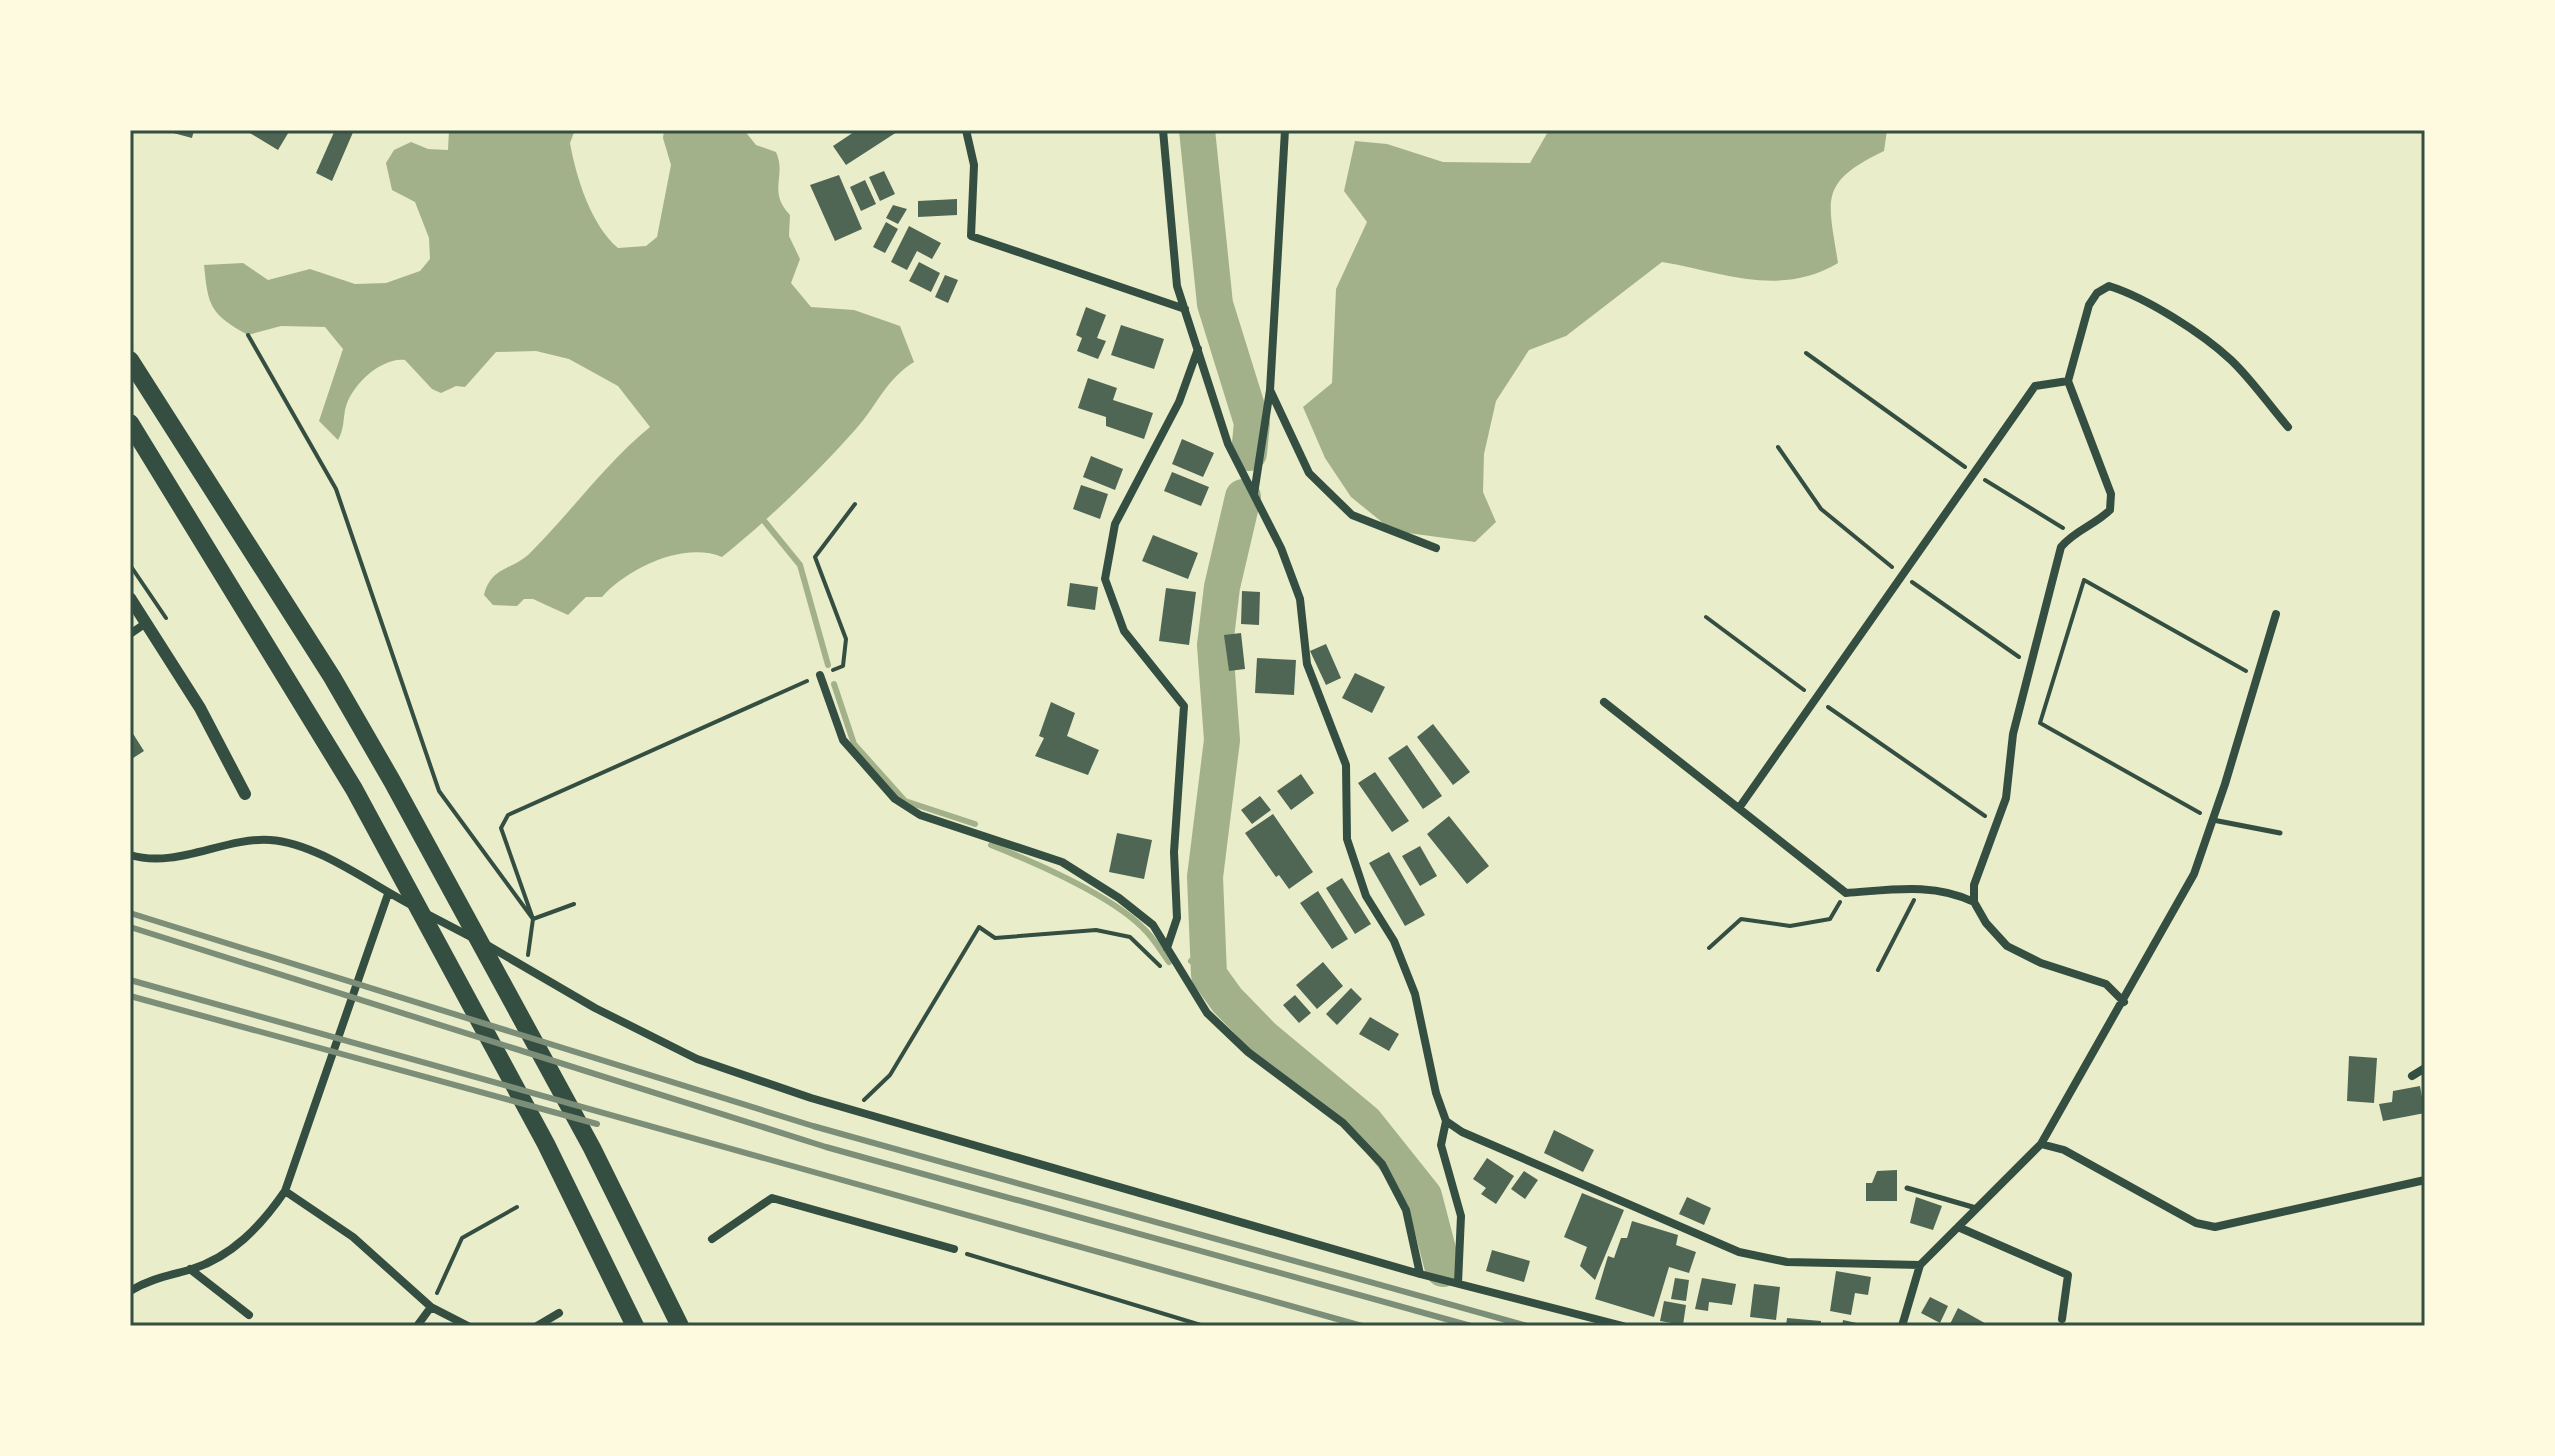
<svg xmlns="http://www.w3.org/2000/svg" width="2555" height="1456" viewBox="0 0 2555 1456" font-family="'Source Serif 4',serif">
<rect width="100%" height="100%" fill="#e9edc9"/>
<path fill="#a3b18a" d="M449 130H575L570 143C576 177 591 225 618 248L646 246 657 237 671 165 663 138 664 130H744L756 145 776 152C787 176 767 191 790 215L789 236 800 259 791 283 811 307 854 310 900 326 914 362C884 381 878 405 855 430 811 479 772 516 722 557 683 541 627 569 602 597H586L568 615 533 599H524L517 606 493 605 484 595C491 566 514 570 531 552 572 511 605 464 650 427L618 386 569 359 536 351 496 352 465 387 456 386 441 393 432 389 405 360C381 357 350 386 345 410 343 422 344 429 338 440L319 421 343 349 325 327 281 326 248 335C210 314 208 306 204 265L243 263 268 280 310 269 355 284 386 283 420 271 430 259 429 238 415 202 392 190 386 163 394 150 411 142 428 149 448 150Z
M1549 130H1887L1884 151C1818 183 1828 198 1838 263 1779 298 1723 272 1662 262L1566 336 1529 350 1496 401 1484 454 1483 492 1496 522 1475 542 1393 531 1351 497 1325 458 1303 407 1332 383 1336 289 1367 222 1344 191 1355 141 1387 144 1443 162 1530 163Z"/>
<g fill="none" stroke-linecap="round" stroke-linejoin="round">
<path stroke="#a3b18a" stroke-width="6" d="M765 522 800 565 828 665
M834 684 854 744 905 801 975 824
M991 845C1036 863 1109 894 1143 928 1153 937 1161 951 1169 962
M1191 961 1209 975"/>
<path stroke="#a3b18a" stroke-width="36" d="M1197 130 1215 304 1252 423 1249 453
M1243 497 1222 587 1215 645 1222 740 1205 877 1209 975 1227 1000 1263 1037 1365 1122 1424 1196 1443 1269"/>
</g>
<path fill="#4f6655" d="M162 130H194L192 138Z
M245 130H290L278 150Z
M335 130H354L332 181 316 173Z
M857 130H900L846 165 833 146Z
M884 171 895 194 880 201 869 177Z
M839 175 862 229 835 241 810 185Z
M865 180 876 204 861 211 850 187Z
M957 199V215L918 217V201Z
M893 205 907 209 898 224 886 218Z
M886 222 898 229 885 253 873 247Z
M909 226 941 243 932 259 917 251 907 270 891 262Z
M919 262 940 273 931 292 909 281Z
M945 275 958 280 948 303 935 297Z
M1086 307 1106 315 1097 338 1106 341 1098 359 1077 351 1082 338 1076 335Z
M1121 325 1164 339 1154 369 1111 355Z
M1088 378 1117 388 1113 400 1153 413 1144 439 1106 426V417L1078 408Z
M1182 439 1214 453 1203 477 1172 464Z
M1091 456 1123 469 1115 490 1083 477Z
M1172 472 1209 487 1201 506 1164 491Z
M1081 485 1108 494 1100 519 1073 509Z
M1153 535 1198 553 1188 579 1142 561Z
M1070 583 1098 587 1095 610 1067 606Z
M1166 588 1196 592 1189 645 1159 641Z
M1242 591 1260 592 1259 625 1241 624Z
M1241 633 1245 669 1229 671 1224 635Z
M1326 644 1341 678 1326 685 1310 651Z
M1257 658 1296 660 1294 695 1255 693Z
M1355 673 1385 687 1372 713 1342 698Z
M1051 702 1075 713 1067 736 1099 750 1088 775 1035 756 1044 738 1039 736Z
M1433 724 1470 772 1453 785 1417 737Z
M130 729 144 751 130 760Z
M1407 745 1442 796 1423 809 1388 758Z
M1375 772 1409 821 1392 832 1358 783Z
M1301 774 1314 793 1291 810 1277 791Z
M1260 796 1271 810 1252 824 1241 810Z
M1273 814 1313 872 1289 889 1279 875 1276 877 1245 833Z
M1449 816 1489 866 1467 884 1427 834Z
M1117 833 1152 840 1144 879 1109 872Z
M1420 846 1437 876 1420 886 1402 856Z
M1389 852 1425 915 1405 926 1369 863Z
M1342 878 1371 924 1355 934 1326 888Z
M1318 891 1348 939 1332 949 1300 903Z
M1323 962 1343 986 1317 1009 1296 985Z
M1351 988 1362 999 1337 1025 1326 1014Z
M1295 995 1311 1013 1299 1023 1283 1005Z
M1370 1017 1399 1034 1389 1051 1359 1034Z
M2349 1056 2377 1058 2374 1103 2347 1101Z
M2420 1086 2425 1113 2383 1121 2379 1104 2392 1102 2393 1091Z
M1554 1130 1594 1150 1583 1172 1544 1153Z
M1487 1158 1514 1176 1496 1204 1481 1194 1486 1188 1473 1179Z
M1897 1170V1201H1866V1183H1872L1877 1171Z
M1524 1171 1538 1180 1525 1199 1511 1189Z
M1582 1193 1624 1210 1595 1280 1580 1266 1587 1247 1564 1237Z
M1687 1197 1711 1208 1704 1225 1679 1214Z
M1916 1197 1942 1206 1933 1230 1910 1223Z
M1632 1221 1678 1235 1676 1245 1696 1252 1689 1273 1669 1267 1654 1317 1595 1299 1608 1256 1614 1258 1621 1238H1627Z
M1492 1250 1530 1261 1524 1282 1486 1271Z
M1836 1271 1871 1277 1868 1295 1855 1293 1851 1315 1830 1311Z
M1675 1278 1689 1280 1686 1301 1671 1299Z
M1702 1278 1736 1284 1732 1305 1709 1302 1708 1311 1695 1309Z
M1754 1284 1780 1287 1776 1320 1750 1317Z
M1930 1297 1948 1306 1940 1323 1921 1313Z
M1664 1301 1686 1305 1683 1325 1660 1321Z
M1958 1308 1990 1326H1949Z
M1787 1318 1821 1321V1326H1786Z
M1843 1320 1866 1325V1326H1842Z"/>
<g fill="none" stroke-linecap="round" stroke-linejoin="round">
<path stroke="#344e41" stroke-width="4" d="M248 335 336 489 439 791 533 919 574 904
M1806 353 1965 467
M1778 447 1821 509 1892 567
M1985 480 2063 528
M130 565 166 618
M1912 582 2019 657
M1706 617 1804 690
M833 670 843 666 846 639 815 557 855 504
M1828 707 1985 816
M2200 813 2040 723 2084 580 2246 671
M1709 948 1741 919 1790 926 1830 919 1840 902
M528 955 533 919 501 828 508 815 807 681
M1878 970 1914 900
M864 1100 890 1075 979 927 995 938 1096 930 1130 937 1160 966
M967 1254 1204 1326
M437 1293 462 1238 517 1207"/>
<path stroke="#344e41" stroke-width="5" d="M2213 820 2280 833
M1907 1188 1976 1208"/>
<path stroke="#344e41" stroke-width="8" d="M966 130 974 165 971 236 1185 309
M1163 130 1177 286 1228 444 1281 548 1300 599 1307 664 1346 765 1347 839 1366 896 1394 941 1415 994 1436 1093 1446 1121 1462 1132 1739 1252 1787 1262 1920 1265
M1285 130 1270 390 1309 473 1352 515 1436 548
M1254 494 1270 390
M130 634 146 623
M820 675 843 740 895 799 920 815 1062 862 1119 898 1153 925 1207 1013 1248 1052 1343 1123 1382 1164 1406 1210 1420 1274
M1604 702 1846 893C1890 890 1933 882 1974 902
M1739 808 2035 386 2068 381
M130 855C177 869 224 837 270 840 318 843 373 886 415 907
M427 914 471 937
M487 945 595 1008 697 1059 811 1098 1420 1274 1623 1326
M1167 948 1177 918 1174 852 1184 706 1124 631 1105 579 1115 524 1179 402 1198 349
M2124 1002 2106 984 2041 963 2007 946 1986 923 1974 902V885L2006 798 2013 734 2061 547C2075 530 2095 525 2110 510L2111 494 2068 381 2089 305 2097 293 2109 286C2147 298 2202 333 2231 360 2252 380 2269 405 2288 427
M2412 1076 2425 1068
M1446 1121 1441 1145 1461 1216 1458 1283
M2041 1144 2194 874 2225 784 2276 614
M285 1191 353 1237 431 1307 468 1326
M1958 1227 2068 1275 2062 1319
M712 1239 772 1198 954 1249
M190 1269 249 1315
M130 1291C150 1279 167 1276 189 1270 231 1258 261 1226 285 1191L388 894
M417 1326 431 1307
M537 1326 559 1313
M1902 1326 1920 1265 2041 1144 2064 1150 2196 1223 2215 1227 2425 1180"/>
<path stroke="#344e41" stroke-width="12" d="M130 598 200 708 245 794"/>
<path stroke="#344e41" stroke-width="18" d="M130 360 332 677 392 781 592 1148 680 1326
M130 423 354 789 546 1144 635 1326"/>
<path stroke="#7c8e77" stroke-width="6" d="M130 913 813 1126 1527 1326
M130 927 826 1147 1471 1326
M130 980 1362 1326
M130 996 597 1124"/>
</g>
<rect width="2555" height="1456" fill="none" stroke="#fefae0" stroke-width="264"/>
<rect x="132" y="132" width="2291" height="1192" fill="none" stroke="#344e41" stroke-width="3"/>
</svg>
